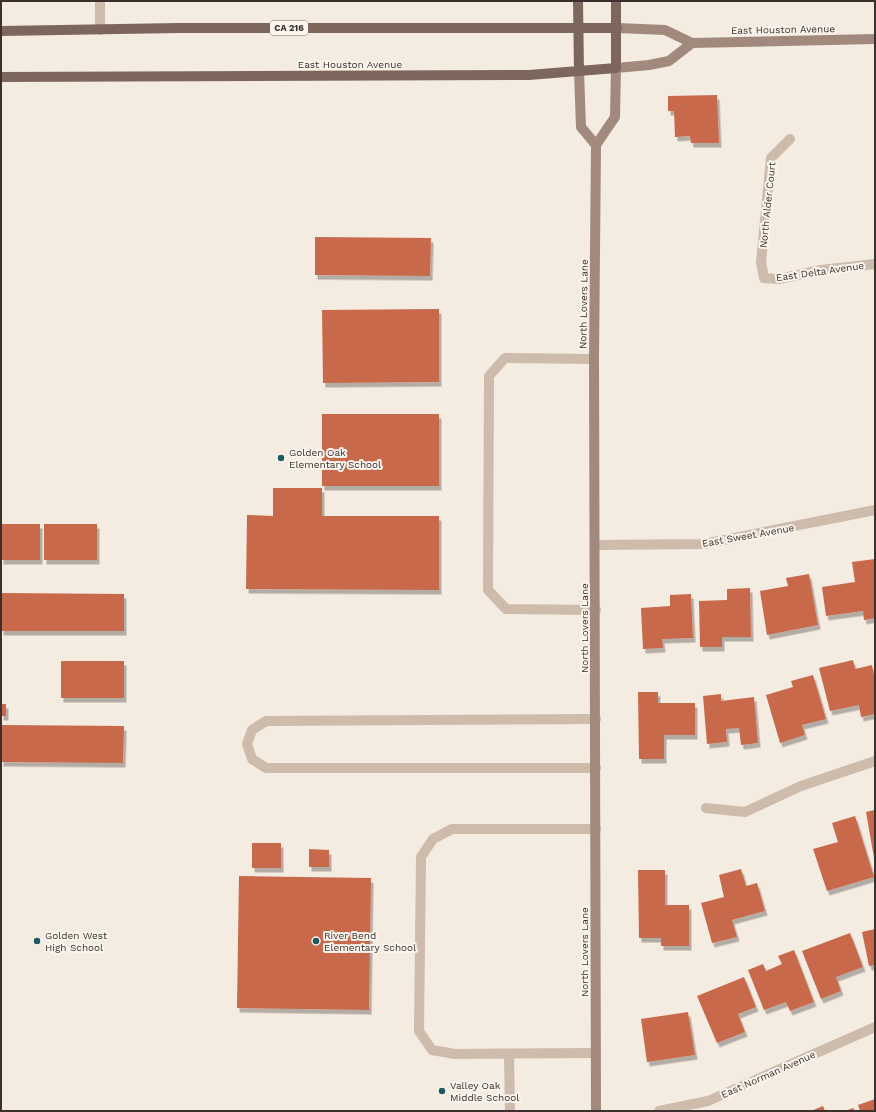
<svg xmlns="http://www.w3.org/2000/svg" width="876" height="1112" viewBox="0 0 876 1112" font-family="'Work Sans',sans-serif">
<defs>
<filter id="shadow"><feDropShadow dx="2.5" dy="4.5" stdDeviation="0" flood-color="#0004"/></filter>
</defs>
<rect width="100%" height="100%" fill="#f4ebe1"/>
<path fill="#c8694b" filter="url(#shadow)" d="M717 95 719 143H691L690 136 675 137 674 111H668V96Z
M315 237 431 238 430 276 315 275Z
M439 309V382L323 383 322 310Z
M322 414H439V486H322Z
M273 488H322V516H439V590L246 589 247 515 273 516Z
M1 524H40V560H1Z
M44 524H97V560H44Z
M875 559V618L864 620 863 611 826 616 822 587 855 582 852 562Z
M809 574 818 625 767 635 760 591 788 586 786 578Z
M750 588 751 637H722V647H700L699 601 727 600V589Z
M1 593 124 594V631H1Z
M691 594 693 638 662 639 663 648 643 649 641 608 670 606V595Z
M853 660 855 669 872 665 875 680V714L861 717 859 705 830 711 819 668Z
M61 661H124V698H61Z
M813 675 826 719 802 725 805 735 780 743 766 695 793 687 791 681Z
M638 692H658V703H695V735H664V759H639Z
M721 694V701L754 697 758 743 741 745 739 728 726 729 727 742 707 744 703 696Z
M1 704H6V716H1Z
M1 725 124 726 123 763 1 762Z
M875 810V858H874L866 812Z
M855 816 874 877 827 891 813 849 838 842 832 823Z
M252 843H281V868H252Z
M309 849 329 850V867H309Z
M741 869 746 886 757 883 765 911 732 920 737 937 712 943 701 903 724 897 719 875Z
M638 870H665V905H689V946H661V938H639Z
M239 876 371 878 369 1010 237 1008Z
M875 929V965L869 966 862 932Z
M850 933 863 967 836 977 841 991 821 999 802 951Z
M794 950 814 1002 790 1011 786 1002 764 1010 748 970 763 964 766 971 782 964 778 956Z
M744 977 756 1007 738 1014 745 1032 717 1043 697 996Z
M688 1012 695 1055 647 1062 641 1019Z
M875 1099V1111H860L858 1105Z
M823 1106 825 1111H811Z
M853 1108 855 1111H845Z"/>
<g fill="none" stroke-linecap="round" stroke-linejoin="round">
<path stroke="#cdbbac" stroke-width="10" d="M594 359 505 358 489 376 488 590 506 609 596 610
M596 719 266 721 252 730 247 744 252 759 266 768H596
M596 1053 455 1054 432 1050 419 1031 421 857 433 839 452 829H596
M509 1054 510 1111"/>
<path stroke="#cdbbac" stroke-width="10" d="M100 30V1
M790 139 771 158 761 262 764 278 779 279 821 270 875 264
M596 545 704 544 875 510
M706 808 745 812 801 786 875 761
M659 1111 708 1101 875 1027"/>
<path stroke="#a18a7d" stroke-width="10" d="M617 28 665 30 692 43 875 39
M579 71 581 127 596 145
M596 1111 594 359 596 145 615 117 616 68 649 65 669 61 692 43"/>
<path stroke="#7d675c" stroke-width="10" d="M578 1 579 71
M1 31 178 28H617
M1 77 529 75 616 68V1"/>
</g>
<g fill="#1f5a5e" stroke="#fbf5ee" stroke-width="1.5">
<circle cx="281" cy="458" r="4"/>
<circle cx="37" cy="941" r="4"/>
<circle cx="316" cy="941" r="4"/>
<circle cx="442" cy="1091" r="4"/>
</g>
<g text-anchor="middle" stroke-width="4" stroke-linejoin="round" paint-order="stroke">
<rect fill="#fbf5ee" stroke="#756b66" stroke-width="1" x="270" y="21" width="38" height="14" rx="3"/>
<g font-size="9" font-weight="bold" fill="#3b302b">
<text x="289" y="31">CA 216</text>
</g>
<g font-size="10" fill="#3b302b" stroke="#fbf5ee">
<text transform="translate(783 29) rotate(-1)" y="4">East Houston Avenue</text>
<text x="350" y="68">East Houston Avenue</text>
<text transform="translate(767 205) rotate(-84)" y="4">North Alder Court</text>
<text transform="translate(820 271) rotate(-8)" y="4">East Delta Avenue</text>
<text transform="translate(583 304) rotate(-89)" y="4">North Lovers Lane</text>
<text transform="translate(748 535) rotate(-10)" y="4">East Sweet Avenue</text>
<text transform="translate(584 628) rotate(-90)" y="4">North Lovers Lane</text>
<text transform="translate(584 952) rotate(-90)" y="4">North Lovers Lane</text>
<text transform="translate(768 1074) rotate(-24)" y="4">East Norman Avenue</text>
</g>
<g font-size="10" fill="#3b302b" stroke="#fbf5ee" text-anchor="start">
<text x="289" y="456">Golden Oak<tspan x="289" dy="12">Elementary School</tspan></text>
<text x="45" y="939">Golden West<tspan x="45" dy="12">High School</tspan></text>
<text x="324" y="939">River Bend<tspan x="324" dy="12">Elementary School</tspan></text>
<text x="450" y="1089">Valley Oak<tspan x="450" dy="12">Middle School</tspan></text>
</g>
</g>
<rect width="876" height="1112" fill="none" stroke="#3b302b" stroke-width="4"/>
</svg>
